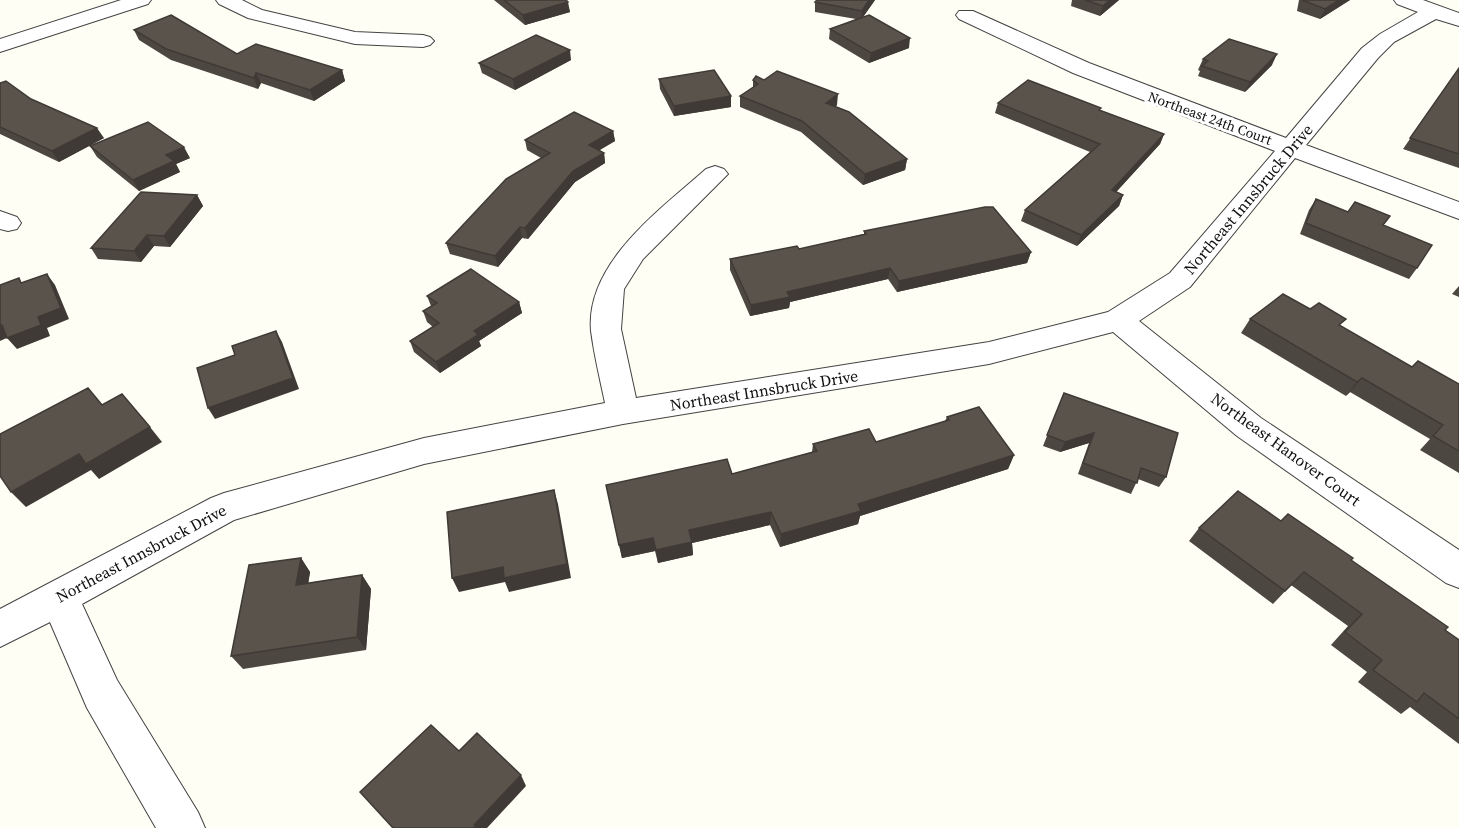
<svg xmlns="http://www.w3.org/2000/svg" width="1459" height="828" viewBox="0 0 1459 828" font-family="'Source Serif 4',serif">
<rect width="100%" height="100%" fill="#fffef4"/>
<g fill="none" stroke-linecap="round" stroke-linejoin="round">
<defs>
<path id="minor" d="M216 0H242L262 10 355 32 423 35 430 37 434 41 430 45 423 47 355 44 248 18 219 4Z
M1394 0H1423L1459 13V26L1436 19 1394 42 1378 58 1306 145 1459 202V219L1295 158 1190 287 1139 321 1261 418 1459 550V588L1446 583 1237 436 1113 332 989 364 623 424 424 464 234 520 82 604 117 680 198 812 205 828H156L87 708 50 622 0 647V609L211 498 224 493 424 438 605 403C600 379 594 355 591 331 585 263 661 209 706 169L715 166 724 169 728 174 643 259 624 289 621 329 636 398 989 342 1108 312 1170 273 1275 151 1073 73 959 19 956 15 959 11H973L1089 63 1286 138 1362 48 1380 34 1418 12 1397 4Z
M0 211 17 217 21 223 17 229 8 231 0 229Z"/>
<path id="tertiary" d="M121 0H151L148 4 0 52V39Z"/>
</defs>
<use href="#minor" stroke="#434343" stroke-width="2"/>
<use href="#tertiary" stroke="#434343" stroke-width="2"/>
<use href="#minor" fill="#fff" fill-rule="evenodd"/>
<use href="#tertiary" fill="#fff" fill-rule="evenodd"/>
</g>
<path fill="#4d4741" d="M494 0H566L570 12 525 25Z
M817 0H875L863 17 909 48 869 63 829 39 830 29 856 19 815 12V2Z
M1072 0H1119L1100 16 1071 6Z
M1299 0H1350L1320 19 1297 11Z
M134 30 237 54 342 70 345 81 314 101 261 83 258 89 171 60 139 40Z
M1203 59 1272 65 1245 92 1198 76 1200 71 1198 70Z
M571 60 515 90 482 73 479 63Z
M1459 68V168L1403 149Z
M659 79 731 107 674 116 660 89Z
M753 80 837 105 835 107 907 159 905 170 863 185 801 132 740 107V96L753 87Z
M0 83 31 99 104 138 59 162 0 134Z
M998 103 1100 111 1164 134 1160 144 1116 192 1123 195 1119 206 1077 246 1021 221 1025 210 1090 152 995 113Z
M613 131 615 141 599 150 604 153 605 163 575 182 528 239 522 238 498 267 450 254 446 243 541 158 527 150 525 140Z
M90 146 190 158 176 164 180 172 139 191 97 157Z
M197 195 203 206 170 247 154 246 141 262 98 259 91 248Z
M1316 199 1417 268 1409 279 1300 234 1309 210Z
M864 231 1031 252 1027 263 897 292 888 279 790 302 789 308 750 316 730 270V259L799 249 864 234Z
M1459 286V297L1452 294Z
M427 296 519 302 522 313 479 341 481 346 440 373 414 352 410 341 433 327 427 322 423 311 431 306Z
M1250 319 1341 326 1412 367 1459 384V473L1420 450 1430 439 1350 392 1346 396 1241 333Z
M1064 393 1166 477 1159 487 1138 479 1131 494 1078 474 1089 443 1060 452 1043 446Z
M947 417 1014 455 1008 469 860 516 858 524 780 547 770 525 692 543 693 555 658 563 655 551 622 558 606 485 732 474 812 452 813 444 876 442 945 421Z
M1281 521 1351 560 1459 640V744L1410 707 1401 714 1358 682 1367 672 1331 645 1348 626 1291 585 1273 604 1189 541 1199 528Z
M301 558 310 572 308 583 362 575 371 589 366 650 243 669 231 656Z"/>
<path fill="#3f3a35" d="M869 0H875L861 20 862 11Z
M1110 0H1119L1100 16 1103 6Z
M1339 0H1350L1320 19 1325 9Z
M568 2 570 12 525 25 523 15Z
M910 38 909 48 869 63 871 53Z
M570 50 571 60 515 90 513 79Z
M1277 54 1272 65 1245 92 1250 82Z
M342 70 345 81 314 101 310 90Z
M256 73 261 83 258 89 254 78Z
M838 94 837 105 825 114 826 103Z
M731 96V107L674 116V106Z
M97 128 104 138 59 162 52 151Z
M613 131 615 141 590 156 589 145Z
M1164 134 1160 144 1108 201 1112 190Z
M184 147 190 158 176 164 180 172 139 191 133 180 166 155Z
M604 153 605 163 575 182 528 239 525 228 573 171Z
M907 159 905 170 863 185 865 174Z
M197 195 203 206 170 247 164 236Z
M1123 195 1119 206 1077 246 1081 235Z
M520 227 522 238 498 267 495 256Z
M147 235 154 246 141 262 134 251Z
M1031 252 1027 263 897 292 899 281Z
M890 268 888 279 790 302 789 308 750 316 751 305 787 292Z
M47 274 55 285 69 319 47 328 50 336 17 349 7 338Z
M519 302 522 313 479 341 481 346 440 373 436 362 474 331Z
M2 325 11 336 0 341V326Z
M276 331 282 342 299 389 215 419 208 408Z
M1362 378 1350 392 1346 396 1357 382Z
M150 427 162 442 99 479 91 470 26 507 11 492 79 454Z
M1094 433 1089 443 1060 452 1065 442Z
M1014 455 1008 469 860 516 858 524 780 547 781 534 858 504Z
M554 490 558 504 571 578 509 592 505 582 459 592 452 578Z
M771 512 770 525 692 543 693 555 658 563 656 550 689 530Z
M653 538 655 551 622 558 619 545Z
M301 558 310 572 306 599 296 585Z
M362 575 371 589 366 650 357 637Z
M521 775 526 786 487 828H476L474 825Z"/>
<path fill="#5a534c" stroke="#3f3a35" stroke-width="1.5" d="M504 0H566L568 2 523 15Z
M817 0H869L862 11 815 2Z
M1085 0H1110L1103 6Z
M1302 0H1339L1325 9Z
M171 15 237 54 256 44 342 70 310 90 256 73 254 78 166 49 134 30Z
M869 15 910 38 871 53 830 29Z
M536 35 570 50 513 79 479 63Z
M1229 39 1277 54 1250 82 1202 66 1208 61 1203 59Z
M1459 68V154L1410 138Z
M714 70 731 96 674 106 659 79Z
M777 71 838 94 826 103 849 112 907 159 865 174 802 121 740 96 758 84 753 80 756 76 764 80Z
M1028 80 1101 108 1099 110 1164 134 1112 190 1123 195 1081 235 1025 210 1100 144 998 103Z
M6 81 31 99 97 128 52 151 0 127V83Z
M574 112 613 131 589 145 604 153 573 171 525 228 520 227 495 256 446 243 506 179 550 153 525 140Z
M148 122 184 147 166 155 174 161 133 180 90 146Z
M141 192 197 195 164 236 147 235 134 251 91 248Z
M1316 199 1348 212 1355 202 1390 216 1383 225 1432 245 1417 268 1306 223Z
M985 207H993L1031 252 899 281 890 268 787 292 790 297 751 305 730 259 797 246 799 249 866 234 864 231Z
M471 269 519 302 474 331 478 335 436 362 410 341 439 323 423 311 437 303 427 296Z
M47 274 61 308 38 317 41 325 7 338 2 325 0 326V285L19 278 21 283Z
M1283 294 1310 309 1319 303 1346 319 1339 325 1412 367 1418 361 1459 384V451L1433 436 1443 425 1362 378 1357 382 1250 319Z
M276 331 293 378 208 408 197 368 235 355 232 346Z
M88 388 102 405 122 394 150 427 86 464 79 454 11 492 0 476V434Z
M1064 393 1178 433 1166 477 1141 468 1137 483 1083 463 1094 433 1065 442 1047 435Z
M979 407 1014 455 858 504 861 511 781 534 771 512 689 530 692 542 656 550 653 538 619 545 606 485 727 459 732 474 817 451 813 444 869 429 876 442 949 420 947 417Z
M554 490 567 564 504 578 503 567 452 578 447 512Z
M1238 491 1281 521 1288 514 1353 558 1351 560 1448 627 1445 630 1459 640V719L1424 693 1417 702 1373 670 1382 660 1345 632 1362 614 1304 572 1285 591 1199 528Z
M301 558 296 585 362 575 357 637 231 656 249 565Z
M431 725 459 751 477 733 521 775 474 825 476 828H393L360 792Z"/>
<g text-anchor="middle" stroke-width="6" stroke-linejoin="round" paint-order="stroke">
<g font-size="14" fill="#101010" stroke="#fff">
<text transform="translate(1210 118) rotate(20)" y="5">Northeast 24th Court</text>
</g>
<g font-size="16" fill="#101010" stroke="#fff">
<text transform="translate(1248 199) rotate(-50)" y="6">Northeast Innsbruck Drive</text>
<text transform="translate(764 390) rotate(-9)" y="6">Northeast Innsbruck Drive</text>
<text transform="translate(1286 449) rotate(36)" y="6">Northeast Hanover Court</text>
<text transform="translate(141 553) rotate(-28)" y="6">Northeast Innsbruck Drive</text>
</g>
</g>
</svg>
